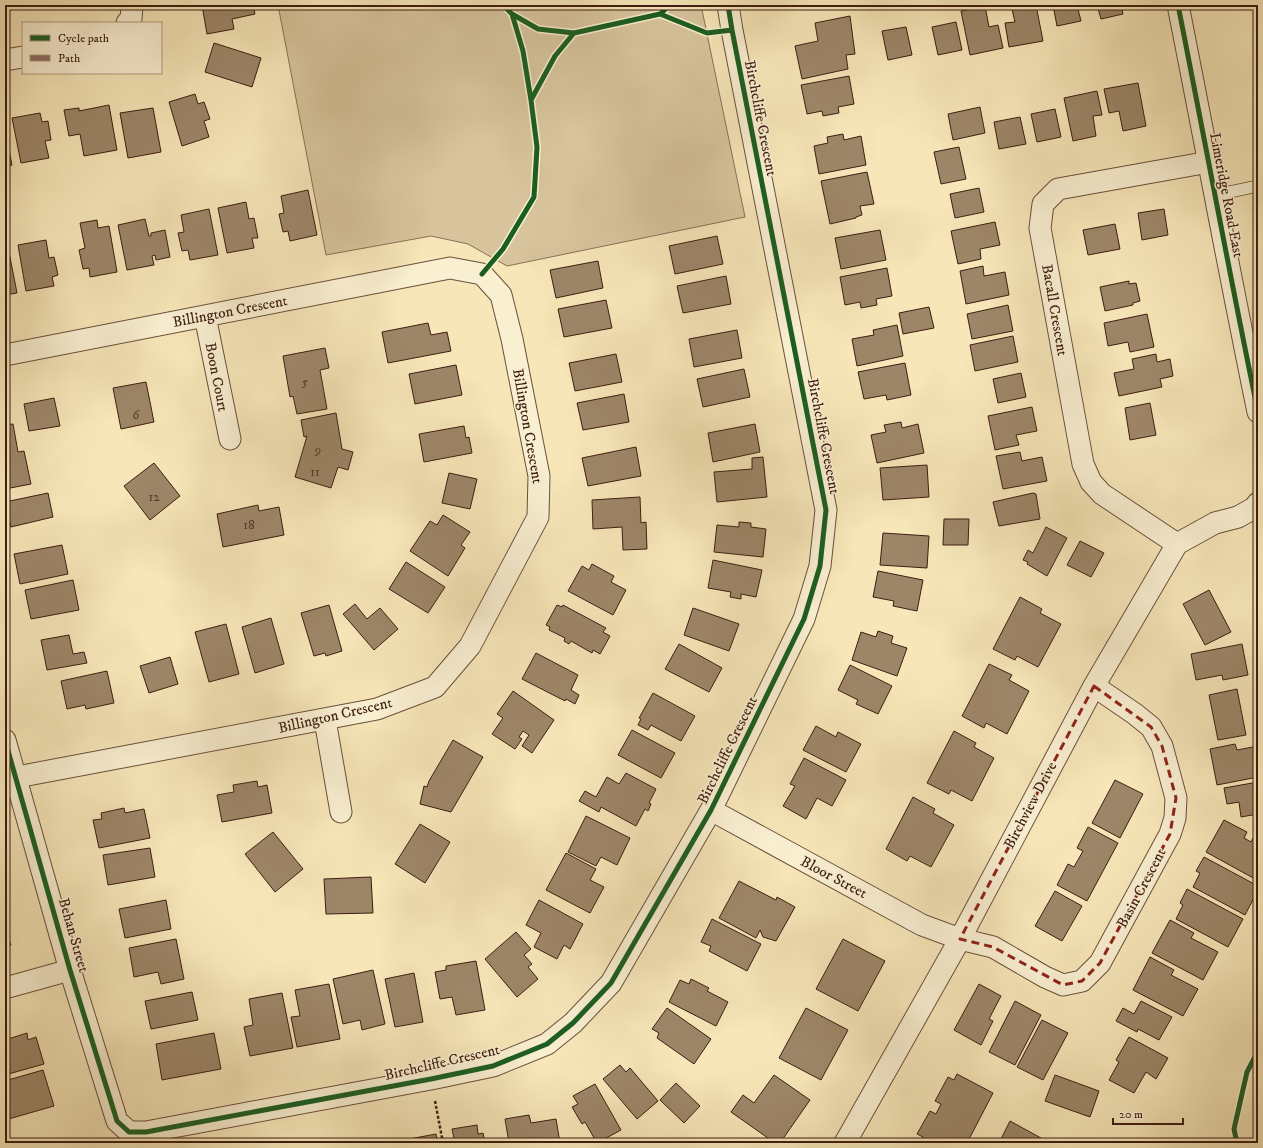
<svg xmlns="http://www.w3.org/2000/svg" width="1263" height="1148" viewBox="0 0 1263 1148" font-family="'IM FELL DW Pica',serif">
<rect width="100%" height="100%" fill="#f6e6b8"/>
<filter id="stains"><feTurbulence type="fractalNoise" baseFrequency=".005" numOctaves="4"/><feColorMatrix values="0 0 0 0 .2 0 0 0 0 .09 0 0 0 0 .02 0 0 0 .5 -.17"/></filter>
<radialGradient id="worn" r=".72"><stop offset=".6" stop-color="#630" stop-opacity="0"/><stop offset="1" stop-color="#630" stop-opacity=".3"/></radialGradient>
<path fill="#d7c49c" stroke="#8a7056" d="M278 5H701L745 217 507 266 468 244 431 236 326 255Z"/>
<path fill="#9d8668" stroke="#3d1d11" d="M202 5H253L255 14 232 19 234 29 207 34Z
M1011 5H1036L1043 41 1009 47 1005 23 1015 22Z
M1053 5H1077L1081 21 1057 26Z
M1097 5H1121L1123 14 1101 19Z
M985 6 989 27 998 25 1003 48 970 55 961 11Z
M850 16 855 54 846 55 848 69 802 79 795 46 818 41 815 23Z
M956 22 962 50 938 55 932 27Z
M906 27 912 55 888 60 882 31Z
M214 43 261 58 252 87 205 72Z
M849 76 854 104 838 107 839 113 823 116 822 111 807 114 801 85Z
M1138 83 1146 126 1123 131 1119 111 1109 113 1104 89Z
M1097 91 1102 115 1093 116 1096 136 1073 141 1064 98Z
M1258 91V118L1253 92Z
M195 94 198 104 204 102 210 119 204 121 209 137 182 146 169 102Z
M109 105 117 150 84 156 80 134 69 136 64 110 79 108V111Z
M980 107 985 133 953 140 948 114Z
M153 108 161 152 128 158 120 113Z
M1055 109 1061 137 1037 142 1031 114Z
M40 113 42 122 48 121 51 140 45 141 49 158 21 163 12 118Z
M1020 117 1026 144 999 149 994 122Z
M5 131 12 165 5 167Z
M843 134 844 140 861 136 866 165 819 174 814 146 828 143 827 137Z
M959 147 966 179 941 184 934 152Z
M867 172 874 204 860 206 862 215 856 217V218L830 224 821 181Z
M979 188 984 212 955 218 950 194Z
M308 190 317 235 290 241 288 231 283 232 279 214 284 213 281 196Z
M246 202 249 219 254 218 258 238H252L254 248 227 253 218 208Z
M209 209 218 255 190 260 188 250 182 251 178 233 184 232 181 215Z
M1164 209 1168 235 1142 240 1138 213Z
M145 219 149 236H151V233L165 230 170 257 156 260 155 255 152 256 154 265 127 270 118 225Z
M97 220 98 228 109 226 117 272 90 277 89 268 83 269 79 250 85 248 80 223Z
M995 222 1000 245 980 249 981 259 958 264 951 231Z
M1115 224 1120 249 1088 255 1083 230Z
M880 230 886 260 841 269 835 238Z
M717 236 723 264 675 274 669 246Z
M46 240 49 258 54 257 58 275 52 277 54 286 26 291 18 245Z
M8 247 17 293 5 295V248Z
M598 261 603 288 556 298 550 270Z
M983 266 984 276 1005 272 1009 295 966 304 960 271Z
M887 268 892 296 876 299 877 305 861 308 860 302 845 305 840 277Z
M726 276 731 304 683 313 677 286Z
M1129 281V284L1136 283 1140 301 1133 303V305L1105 311 1100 287Z
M606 300 612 328 564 337 558 309Z
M1008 305 1013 331 972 339 967 314Z
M929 307 934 328 903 334 899 313Z
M1147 314 1154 347 1130 352 1128 342 1108 346 1104 323Z
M428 323 431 335 447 332 451 351 388 363 382 332Z
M897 325 903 356 857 366 852 339 874 335 873 330Z
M737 330 742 358 694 367 689 339Z
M1013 336 1018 362 975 371 970 345Z
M325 348 329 368 320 370 327 409 297 414 293 396 290 397 283 356Z
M616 354 622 382 575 391 569 363Z
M1156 354 1157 362 1170 359 1173 376 1160 379 1162 387 1119 396 1114 373 1134 369 1132 359Z
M905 363 911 395 887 400 886 395 864 399 858 372Z
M456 365 462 395 415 404 409 374Z
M744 369 750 397 703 407 697 379Z
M1021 373 1026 397 998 403 993 379Z
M146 382 154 422 121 429 113 388Z
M624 394 629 422 583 430 577 403Z
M54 398 60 426 29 431 24 404Z
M1150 403 1156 435 1130 440 1125 408Z
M1032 407 1037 431 1016 435 1019 445 995 450 988 416Z
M336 413 342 449 353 452 348 470 338 467 331 488 295 477 307 436 304 437 301 420Z
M901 422 902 428 918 424 924 453 877 463 871 435 886 432 884 425Z
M13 424 18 452 24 451 31 484 5 489V425Z
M755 424 760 452 713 462 708 433Z
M464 426 466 438 469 437 472 453 424 462 419 434Z
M636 447 641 476 588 486 582 458Z
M1020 452 1022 461 1042 457 1047 481 1003 489 996 456Z
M763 457 767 497 717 502 714 472 752 469V458Z
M154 463 180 496 150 520 124 486Z
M927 465 929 497 883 500 880 468Z
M449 473 477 479 470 509 442 503Z
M48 493 53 517 11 527 5 502Z
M1033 493 1036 494 1040 519 999 526 993 502Z
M640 497 641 523 646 522 647 549 623 550 622 527 593 529 592 500Z
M258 505 259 511 279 507 284 535 223 547 217 514Z
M443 515 470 532 461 545 465 548 448 576 410 551 430 521 437 525Z
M944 519H969L968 545H943Z
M739 522 751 523V527L766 529 763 557 714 552 717 525 739 527Z
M1046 527 1067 538 1047 576 1027 564 1028 562 1023 560 1028 550 1033 553Z
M883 533 929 536 927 568 880 565Z
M1080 541 1104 553 1091 577 1067 565Z
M62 545 68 574 20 584 14 554Z
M713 560 762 570 756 597 741 594V599L730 597 731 592 708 588Z
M406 562 445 587 428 613 389 589Z
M592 564 614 576 611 582 626 590 613 615 568 591 582 566 589 570Z
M878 571 923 580 917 611 893 606 894 601 873 597Z
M73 580 79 610 31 619 25 590Z
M1209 590 1231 632 1205 645 1183 604Z
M1020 597 1042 609 1040 613 1061 624 1038 667 1017 656 1015 660 993 649Z
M355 604 367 619 380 608 398 629 374 650 343 614Z
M329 605 342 651 326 656 325 653 314 656 301 613Z
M557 605 562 607 563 605 606 628 603 632 610 636 600 654 593 650 592 653 571 641 569 644 564 641 565 638 549 630 550 627 546 625Z
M693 608 739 624 729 651 684 635Z
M271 618 284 664 255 673 242 627Z
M226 624 239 674 209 682 195 632Z
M878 631 893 636 891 643 907 648 897 676 852 660 861 632 876 637Z
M69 635 73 654 84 652 87 663 47 670 41 640Z
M679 644 722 668 709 692 665 669Z
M1242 644 1248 675 1223 680 1222 675 1196 680 1191 654Z
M536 653 578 675 571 690 579 695 575 704 566 699 565 701 522 679Z
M170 657 178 684 149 693 140 666Z
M989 664 1012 675 1009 680 1029 691 1007 734 986 723 984 728 962 716Z
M850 665 892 686 878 714 856 704 858 700 838 690Z
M107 671 114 703 86 709 85 705 67 709 61 681Z
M1237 689 1246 735 1218 740 1209 695Z
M513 691 554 720 532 753 522 746 529 735 523 731 519 737 522 739 515 749 492 734 503 718 497 714Z
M653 693 695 716 681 741 651 725 648 730 638 725 641 719 639 718Z
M816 726 836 737 838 732 861 744 846 772 803 750Z
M632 730 675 753 661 778 618 755Z
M954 731 976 743 974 747 994 758 972 801 951 790 949 794 927 783Z
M453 740 483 757 451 812 420 804 424 786 427 787 429 781Z
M1235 744 1237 750 1258 746V777L1217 785 1210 749Z
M804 758 846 780 832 806 817 798 806 819 783 806 795 786 790 784Z
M626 773 656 789 649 803 651 804 648 811 645 809 636 826 601 807 599 812 579 801 585 791 596 797 607 777 619 784Z
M1115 780 1143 794 1120 838 1092 823Z
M257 781 258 787 267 785 272 813 222 822 217 795 234 792 233 785Z
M1258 782V814L1241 817 1239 802 1227 804 1224 788Z
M913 797 935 809 933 813 954 825 931 867 910 856 907 861 886 849Z
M124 808 125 813 144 809 150 838 99 848 93 820 102 819 101 813Z
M586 816 630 838 617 865 601 857 596 866 568 852Z
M1224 820 1247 832 1244 838 1251 842 1253 838 1258 841V874L1255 879 1206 852Z
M420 824 450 842 425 883 395 864Z
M1088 827 1118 843 1087 901 1057 885 1068 864 1074 867 1083 851 1077 848Z
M273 832 303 869 275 892 245 854Z
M150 848 155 877 108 885 103 855Z
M566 853 596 869 590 880 604 887 590 913 546 890Z
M1204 857 1258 886V890L1245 915 1193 887 1200 873 1196 871Z
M371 877 373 913 326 914 324 879Z
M739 881 776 900 777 897 795 907 776 941 763 937 760 930 756 938 719 918Z
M1187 889 1243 919 1228 947 1176 919 1183 905 1180 903Z
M1055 891 1082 906 1062 941 1035 926Z
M166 900 171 929 125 938 119 909Z
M539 900 583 924 570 949 564 945 557 959 534 947 541 933 526 925Z
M712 919 761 944 747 971 709 951 711 946 701 942Z
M1170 920 1194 933 1191 938 1218 952 1203 980 1152 953Z
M5 930 11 945 5 947Z
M516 932 531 949 524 955 532 964 528 967 538 979 517 997 485 959Z
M176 939 184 979 161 984 158 972 134 977 129 948Z
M843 939 885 961 858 1011 816 989Z
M1150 957 1174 970 1171 975 1198 989 1183 1016 1133 990Z
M476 961 485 1010 456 1015 452 997 440 999 435 972 446 970V966Z
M373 970 385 1024 362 1030 360 1020 343 1024 333 979Z
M414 973 423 1022 395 1027 385 979Z
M691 979 709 988 707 991 728 1002 716 1026 669 1002 680 980 689 984Z
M329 984 340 1039 297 1047 291 1017 300 1016 295 990Z
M979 984 1001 996 989 1019 993 1021 981 1045 954 1030Z
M192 992 198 1020 151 1029 145 1001Z
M282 993 293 1048 250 1056 244 1027 253 1025 249 999Z
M1015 1001 1041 1015 1015 1065 989 1052Z
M1141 1001 1172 1017 1159 1040 1138 1029 1137 1032 1116 1021 1123 1008 1134 1014Z
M667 1008 711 1039 694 1064 657 1038 659 1033 652 1029Z
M806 1008 848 1030 821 1080 779 1058Z
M1042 1020 1068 1033 1043 1080 1017 1067Z
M27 1033 28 1040 36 1037 44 1064 5 1075V1040Z
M214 1033 221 1069 162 1080 156 1044Z
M1129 1037 1168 1058 1156 1079 1146 1072 1134 1093 1109 1080 1119 1062 1116 1060Z
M620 1065 626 1072 630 1068 658 1101 637 1119 603 1079Z
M43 1070 54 1106 5 1120V1087L9 1086 8 1080Z
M957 1074 993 1093 967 1143H920L923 1137 917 1134 930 1111 936 1114 941 1104 935 1101 948 1077 954 1080Z
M774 1075 810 1100 780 1143H775L731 1112 743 1095 754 1103Z
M1055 1075 1099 1091 1090 1117 1045 1101Z
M676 1083 700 1106 684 1123 660 1100Z
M595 1084 621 1130 597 1143 585 1122 582 1124 572 1107 578 1104 573 1096Z
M529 1115 531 1123 556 1119 560 1143H509L505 1119Z
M1010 1121 1050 1143H999Z
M477 1125 478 1134 483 1133 485 1143H455L452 1129Z
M436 1134 438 1143H394L393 1142Z
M39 1138 41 1143H27Z"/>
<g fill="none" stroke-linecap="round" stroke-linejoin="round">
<defs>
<path id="lane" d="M1215 195 1258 186"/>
<path id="street" d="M1178 5C1205 141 1230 277 1258 412
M127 23 131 19 132 5
M5 60 23 57
M205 316 230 439
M5 355 450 268 482 274 501 295 512 339 539 476 538 517 470 646 435 687 377 709 17 777
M1177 544 1102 494 1091 482 1083 464 1040 228 1043 204 1058 189 1209 162
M325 720 341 812
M5 740 70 970 117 1121 129 1132H146L431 1079 493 1066 547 1044 573 1023 611 983 711 810 804 619 820 566 826 510 732 30 728 5
M711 810 922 925 960 939 993 947 1045 977 1063 985 1082 981 1100 963 1170 834 1175 818 1176 798 1162 746 1151 727 1135 714 1094 686
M5 988 70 970
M845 1143 960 939 1094 686 1177 544 1215 523 1238 517 1254 508 1258 503"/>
</defs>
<use href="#lane" stroke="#6b4f3b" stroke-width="13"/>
<use href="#street" stroke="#6b4f3b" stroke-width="23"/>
<path stroke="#3d1d11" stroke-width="2.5" stroke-dasharray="3 2" stroke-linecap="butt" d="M435 1101 443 1143
M1237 1143 1234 1129 1247 1072 1258 1051"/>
<use href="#lane" stroke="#f9efd1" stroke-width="11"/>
<use href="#street" stroke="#f9efd1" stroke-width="21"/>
<path stroke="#8d6e63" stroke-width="4" stroke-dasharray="8 4" stroke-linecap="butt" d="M404 5 418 7 423 5"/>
<defs>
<path id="cycleway" d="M503 5 512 14 538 29 574 33 660 14 670 5
M1178 5C1205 141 1230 277 1258 412
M512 14 523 51 531 100
M660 14 707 33 732 30
M482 274 503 249 534 197 537 147 531 100 555 56 574 33
M5 740 70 970 117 1121 129 1132H146L431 1079 493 1066 547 1044 573 1023 611 983 711 810 804 619 820 566 826 510 732 30 728 5
M1237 1143 1234 1129 1247 1072 1258 1051"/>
</defs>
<use href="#cycleway" stroke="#f9efd1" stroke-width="8"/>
<use href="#cycleway" stroke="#1b5e20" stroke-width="5"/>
</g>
<path fill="none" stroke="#8f2418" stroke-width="3" stroke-dasharray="8 5" stroke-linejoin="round" d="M1094 686 1151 727 1162 746 1176 798 1170 834 1100 963 1082 981 1063 985 993 947 960 939Z"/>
<g text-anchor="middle" stroke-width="3" stroke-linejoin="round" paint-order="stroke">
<g font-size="13" fill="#553727">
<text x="305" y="386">5</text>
<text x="136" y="419">6</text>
<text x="318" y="454">9</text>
<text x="315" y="476">11</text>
<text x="154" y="501">12</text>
<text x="249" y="529">18</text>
</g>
<g font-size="15" fill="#3d1d11" stroke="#f9efd1">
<text transform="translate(761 118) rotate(79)" y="5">Birchcliffe Crescent</text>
<text transform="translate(1227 195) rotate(79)" y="5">Limeridge Road East</text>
<text transform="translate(1055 310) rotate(80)" y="5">Bacall Crescent</text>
<text transform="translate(230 311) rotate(-11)" y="5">Billington Crescent</text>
<text transform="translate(217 377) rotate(79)" y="5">Boon Court</text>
<text transform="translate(528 426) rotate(80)" y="5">Billington Crescent</text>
<text transform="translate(824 436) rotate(79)" y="5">Birchcliffe Crescent</text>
<text transform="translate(335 715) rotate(-13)" y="5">Billington Crescent</text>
<text transform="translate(727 750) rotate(-64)" y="5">Birchcliffe Crescent</text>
<text transform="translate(1030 805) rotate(-62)" y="5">Birchview Drive</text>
<text transform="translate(834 877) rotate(28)" y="5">Bloor Street</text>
<text transform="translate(1141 888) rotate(-62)" y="5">Basin Crescent</text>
<text transform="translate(74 935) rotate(74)" y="5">Behan Street</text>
<text transform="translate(442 1062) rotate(-13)" y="5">Birchcliffe Crescent</text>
</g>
</g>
<rect width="1263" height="1148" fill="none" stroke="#f6e6b8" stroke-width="20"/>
<rect x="6" y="6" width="1251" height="1136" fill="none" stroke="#3d1d11" stroke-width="2"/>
<rect x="10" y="10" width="1243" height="1128" fill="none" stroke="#3d1d11"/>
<rect x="22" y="22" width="140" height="52" fill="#f9efd1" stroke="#ae9b84"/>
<rect x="30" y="35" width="20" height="6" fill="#1b5e20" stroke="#ae9b84"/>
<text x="58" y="42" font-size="12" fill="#3d1d11">Cycle path</text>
<rect x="30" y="55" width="20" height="6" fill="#8d6e63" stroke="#ae9b84"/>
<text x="58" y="62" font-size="12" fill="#3d1d11">Path</text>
<path d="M1113 1118v6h70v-6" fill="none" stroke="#3d1d11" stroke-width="2"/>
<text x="1119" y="1118" font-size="12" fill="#3d1d11" stroke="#f9efd1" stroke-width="3" paint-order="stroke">20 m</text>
<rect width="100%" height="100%" filter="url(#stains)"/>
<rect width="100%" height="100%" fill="url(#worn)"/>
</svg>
